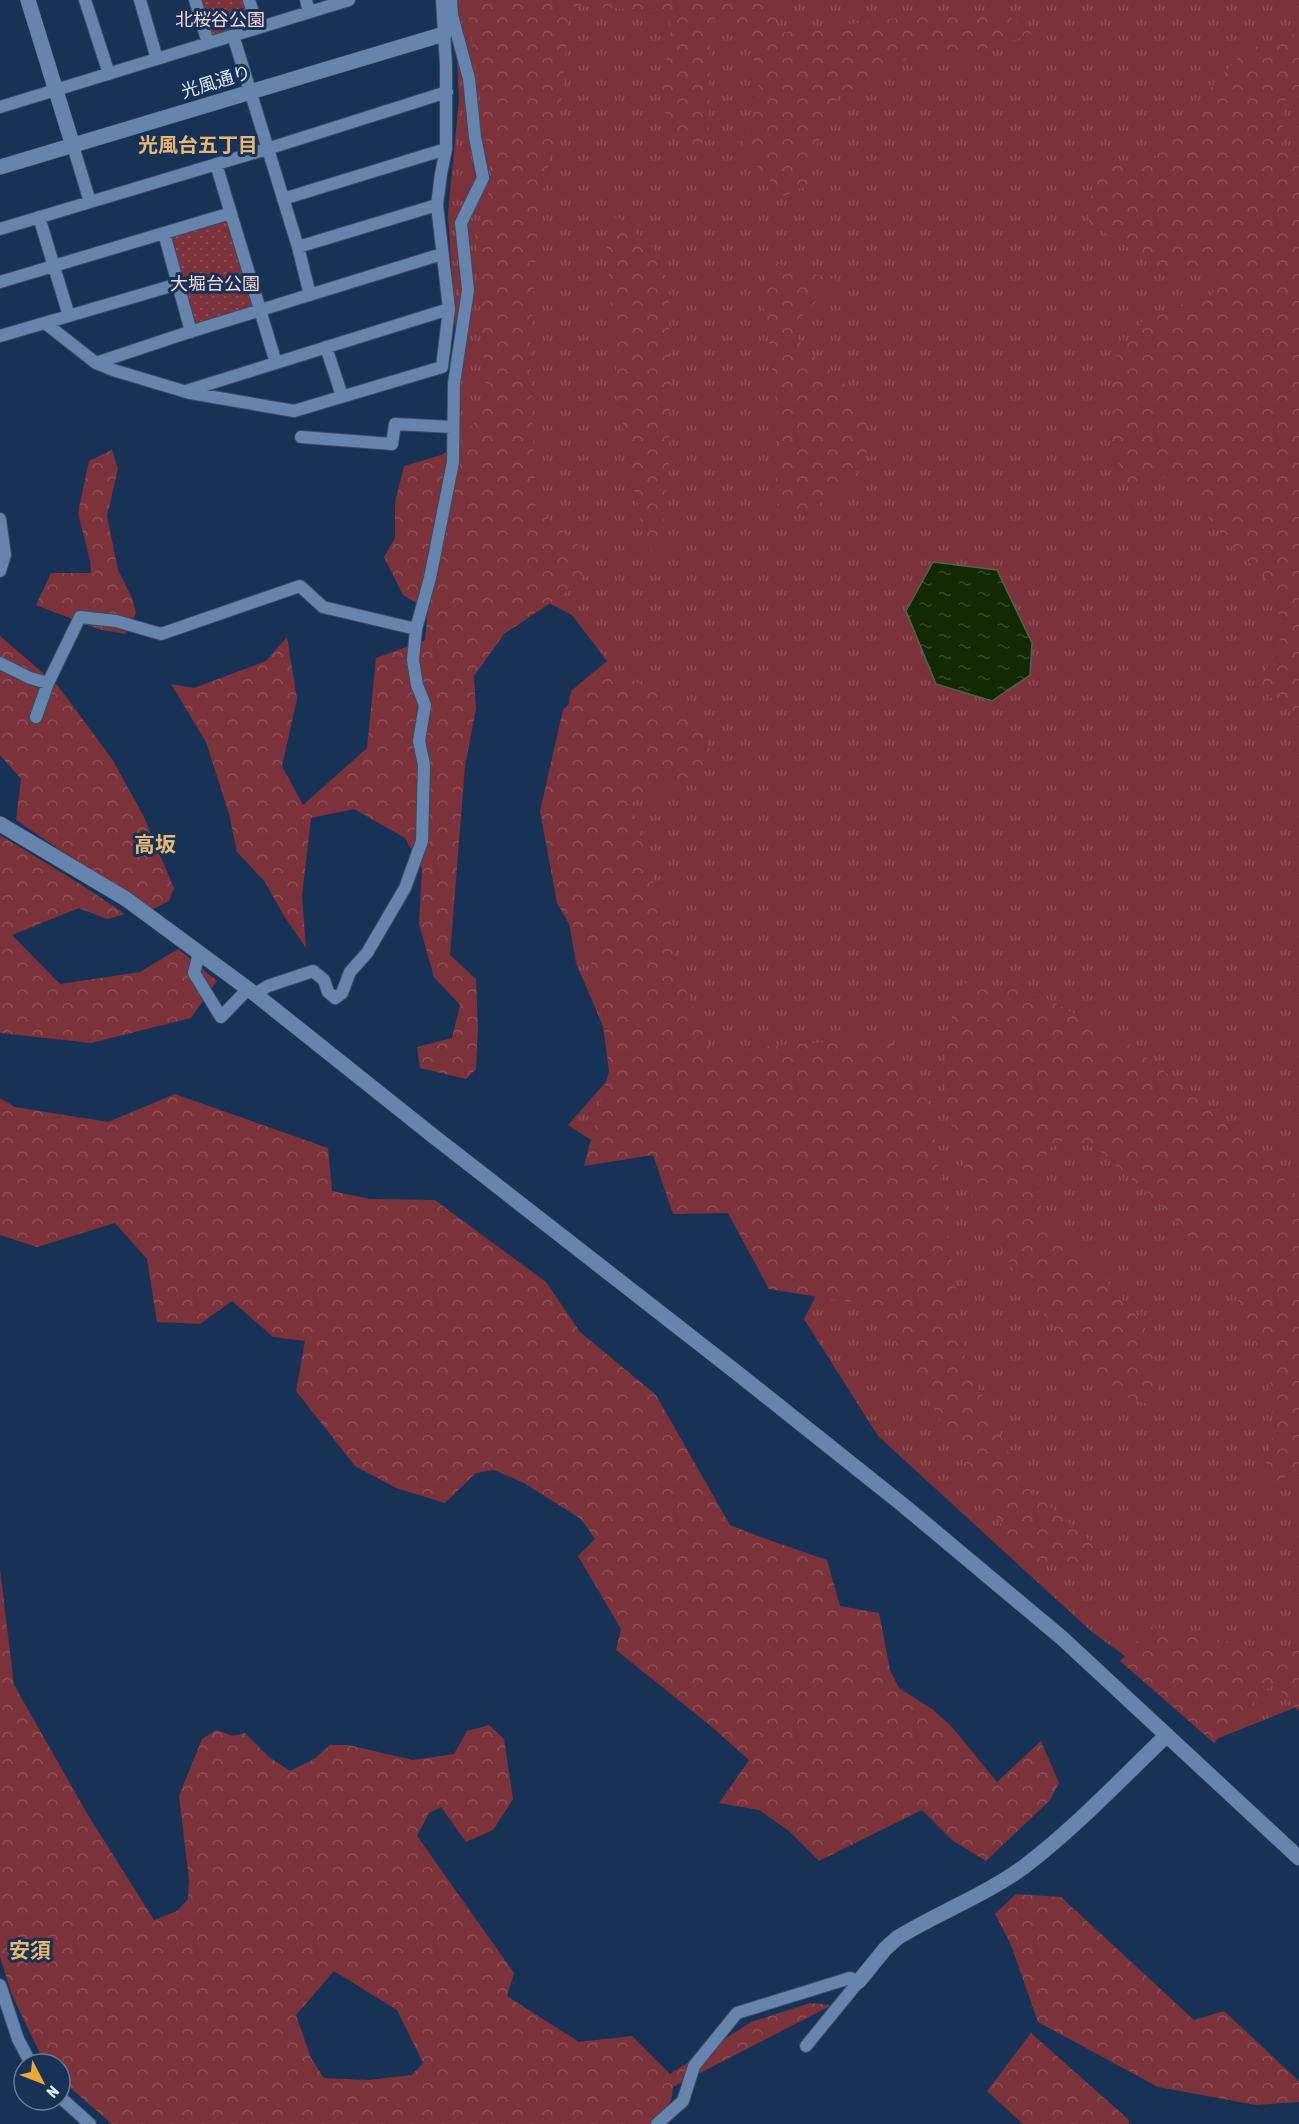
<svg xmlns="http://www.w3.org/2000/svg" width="1299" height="2124" viewBox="0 0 1299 2124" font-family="'Asap Condensed','Noto Sans JP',sans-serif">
<defs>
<pattern id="grass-tufts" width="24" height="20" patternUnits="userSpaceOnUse" patternTransform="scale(1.5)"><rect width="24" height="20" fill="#7c323b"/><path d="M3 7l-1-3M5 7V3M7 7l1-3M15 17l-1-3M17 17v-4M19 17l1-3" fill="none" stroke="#8e5058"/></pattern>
<pattern id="forest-crowns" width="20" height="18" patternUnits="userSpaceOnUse" patternTransform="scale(1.5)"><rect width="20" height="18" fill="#7c323b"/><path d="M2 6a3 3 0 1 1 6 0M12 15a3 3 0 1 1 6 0" fill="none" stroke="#8e5058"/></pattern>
<pattern id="park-dots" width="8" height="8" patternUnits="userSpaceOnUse" patternTransform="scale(1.5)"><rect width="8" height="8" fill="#7c323b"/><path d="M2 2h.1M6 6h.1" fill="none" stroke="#8e5058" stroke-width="1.8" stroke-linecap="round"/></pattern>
<pattern id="water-ripples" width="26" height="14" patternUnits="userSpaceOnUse" patternTransform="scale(1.5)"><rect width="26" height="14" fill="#122904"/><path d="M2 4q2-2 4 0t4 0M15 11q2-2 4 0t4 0" fill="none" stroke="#34482a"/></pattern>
</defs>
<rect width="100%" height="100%" fill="#173255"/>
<path fill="url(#grass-tufts)" d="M454 0H1299V1706L1219 1738 1186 1701 1092 1632 878 1436 804 1319 825 1278 691 1143 622 1160 568 1125 620 1066 576 963 549 807 571 691 607 661 572 615 448 552 459 390 448 213 459 100Z"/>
<path fill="url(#forest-crowns)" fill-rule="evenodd" d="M466 0H775L778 33 953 11 1003 12 1033 34 963 56 908 58 838 97 811 158V184L784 196 741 148 760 94 751 45 739 27 716 17 710 35 709 138 688 155 660 102 671 29 667 11 570 6 560 113 538 214 530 353 536 508 581 547 582 582 504 634 474 676 476 709 465 766 450 955 476 979 478 1028 476 1069 466 1079 420 1068 417 1047 452 1038 460 1005 434 977 419 924 422 869 405 838 354 809 311 818 302 896 306 948 284 916 265 882 237 852 229 814 206 742 171 684 194 688 266 661 287 637 297 699 282 766 303 805 367 748 376 658 425 640 428 610 403 595 384 557 395 538V502L404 466 441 455 461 443 487 403 475 233 492 182Z
M1299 33V87L1284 101 1281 152 1299 158V718L1257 687 1282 636 1276 588 1230 545 1186 488 1148 469 1136 506 1110 442 1111 363 1146 316 1213 295 1216 275 1158 266 1089 223 1094 166 1152 162 1199 101 1244 51Z
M616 215 657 252 669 287 670 387 669 460 662 539 658 560 643 534 619 407 606 240Z
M770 262 837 280 793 325 801 344 845 384 866 419 867 451 856 474 836 497 796 513 774 502 780 437 769 341 761 294Z
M112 450 118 469 107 516 118 570 132 598 136 613 125 634 98 629 36 605 51 573H91L90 561 78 513 89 461Z
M0 636 58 686 112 759 143 815 174 888 169 901 149 911 16 820 21 779 0 755Z
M604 668 678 701 703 729 715 765 631 803 652 878 671 926 677 968 711 1051 888 1037 930 1106 966 1361 1022 1482 1098 1548 1082 1566 1022 1560 874 1306 769 1289 728 1213 673 1214 653 1155 584 1166 609 1071 604 1033 593 966 557 903 540 811 563 710Z
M0 835 77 882 125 914 107 919 79 908 12 935 60 984 140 972 178 949 217 981 191 1018 91 1043 0 1033Z
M963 983 1031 990 1131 1045 1258 1146 1299 1198V1466L1275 1484 1261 1482 1274 1432 1270 1381 1237 1298 1169 1212 1096 1148 1067 1138 1050 1148 1035 1179 1043 1216 1099 1273 1144 1325 1160 1380 1158 1398 1149 1404 1131 1400 1099 1374 1028 1297 972 1196 947 1109 945 1038Z
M175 1094 328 1148 332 1191 370 1199 435 1200 546 1282 580 1332 656 1395 730 1525 755 1535 827 1560 840 1606 879 1613 890 1670 899 1688 932 1709 952 1727 997 1782 1041 1741 1059 1783 1050 1800 986 1861 952 1840 922 1810 819 1861 789 1831 759 1810 719 1803 749 1760 712 1727 616 1650 621 1629 578 1556 595 1539 581 1519 524 1483 494 1470 476 1473 445 1503 396 1488 355 1466 296 1391 305 1341 273 1337 232 1301 200 1324 157 1322 147 1259 115 1223 37 1247 0 1235V1098L15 1107 108 1122Z
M0 1569 14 1685 88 1815 154 1920 177 1911 188 1899 189 1880 179 1796 202 1739 216 1730 233 1736 245 1733 269 1757 290 1771 314 1759 330 1745H348L413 1760 454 1754 467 1731 489 1725 504 1739 513 1799 493 1830 466 1842 441 1807 429 1813 417 1836 514 1973 507 1996 579 2042 632 2036 670 2074 751 2022 810 2003 832 2005 673 2087 671 2101 653 2124H112L60 2079V2064H45L12 1995 0 1957ZM334 1971 397 2010 423 2063 412 2075 368 2080 324 2078 311 2058 296 2015Z
M1152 1627 1286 1653 1299 1643V1711L1273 1683 1214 1743 1120 1661Z
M1016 1894 1061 1897 1194 2020 1224 2011 1299 2081V2102L1256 2105 1158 2087 1038 2022 1011 1945 995 1914Z
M1031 2033 1129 2120V2124H1023L987 2091Z"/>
<path fill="url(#park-dots)" d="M195 0H249L258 28 208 43Z
M231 213 260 311 191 332 164 233Z"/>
<path fill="url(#water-ripples)" stroke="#4f634e" stroke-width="1.5" d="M933 562 997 570 1032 643 1030 675 992 701 936 684 906 611Z"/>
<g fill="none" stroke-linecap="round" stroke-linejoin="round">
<defs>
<path id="minor" d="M85 0 109 74
M140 0 157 59
M195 0 208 43
M249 0 258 28
M306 0 309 12
M233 35 298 247 310 295
M0 107 349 0
M73 146 90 202
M216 164 276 363
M283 199 446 149
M39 217 69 316
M0 229 267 149 447 92
M164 233 191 332
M298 247 437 205
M0 282 231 213
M45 323 96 363 113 370 190 393 294 411 442 367 449 309 437 205 441 174 446 149V65L442 0
M0 336 178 284
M326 347 342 396
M96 363 183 334 442 254
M186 391 449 309
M301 437 392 444 395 424 452 427
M0 519 5 555 0 571
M0 663 30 678 48 683
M36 717 48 683 80 617 116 621 161 634 300 586 323 607 416 629
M199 953 194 973 221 1017 248 989
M255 994 268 986 313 971 324 980 328 992 335 998 342 993 350 972 367 953 405 888 422 841 424 765 419 741 425 705 417 685 413 660 416 629 430 578 453 462 454 383 468 290 461 223 483 178 475 137 469 79 452 15 451 0
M0 1985 18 2039 31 2064
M60 2097 90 2124
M657 2124 683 2101 694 2066 737 2013 850 1978 859 1981 806 2046"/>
<path id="tertiary" d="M28 0 73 146
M0 167 444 34
M0 824 126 899 255 994 432 1135 736 1372 903 1505 1062 1638 1299 1858
M859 1981 885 1949 897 1938C939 1912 986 1895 1025 1866 1076 1827 1121 1779 1167 1735"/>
</defs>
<use href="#minor" stroke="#364b68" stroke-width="14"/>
<use href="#tertiary" stroke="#364b68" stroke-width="16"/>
<use href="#minor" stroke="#6684ac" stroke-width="12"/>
<use href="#tertiary" stroke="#6684ac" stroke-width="15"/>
</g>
<g text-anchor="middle" stroke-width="6" stroke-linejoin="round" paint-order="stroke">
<g font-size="18" fill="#fad7d8" stroke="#173255">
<text x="220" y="26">北桜谷公園</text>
<text x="215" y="290">大堀台公園</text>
</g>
<g font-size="18" fill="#dce9fb" stroke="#173255">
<text transform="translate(216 82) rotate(-17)" y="6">光風通り</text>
</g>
<g font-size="20" font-weight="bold" fill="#e7b875" stroke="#173255">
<text x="198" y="152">光風台五丁目</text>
</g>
<g font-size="21" font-weight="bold" fill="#e7b875" stroke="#173255">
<text x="155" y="852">高坂</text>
<text x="30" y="1958">安須</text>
</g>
</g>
<g transform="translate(42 2082) rotate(132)"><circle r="28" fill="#173255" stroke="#667b97" stroke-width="1.5"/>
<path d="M0-4.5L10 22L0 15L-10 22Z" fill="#eca93a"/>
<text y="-9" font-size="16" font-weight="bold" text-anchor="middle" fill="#dce9fb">N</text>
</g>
</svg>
